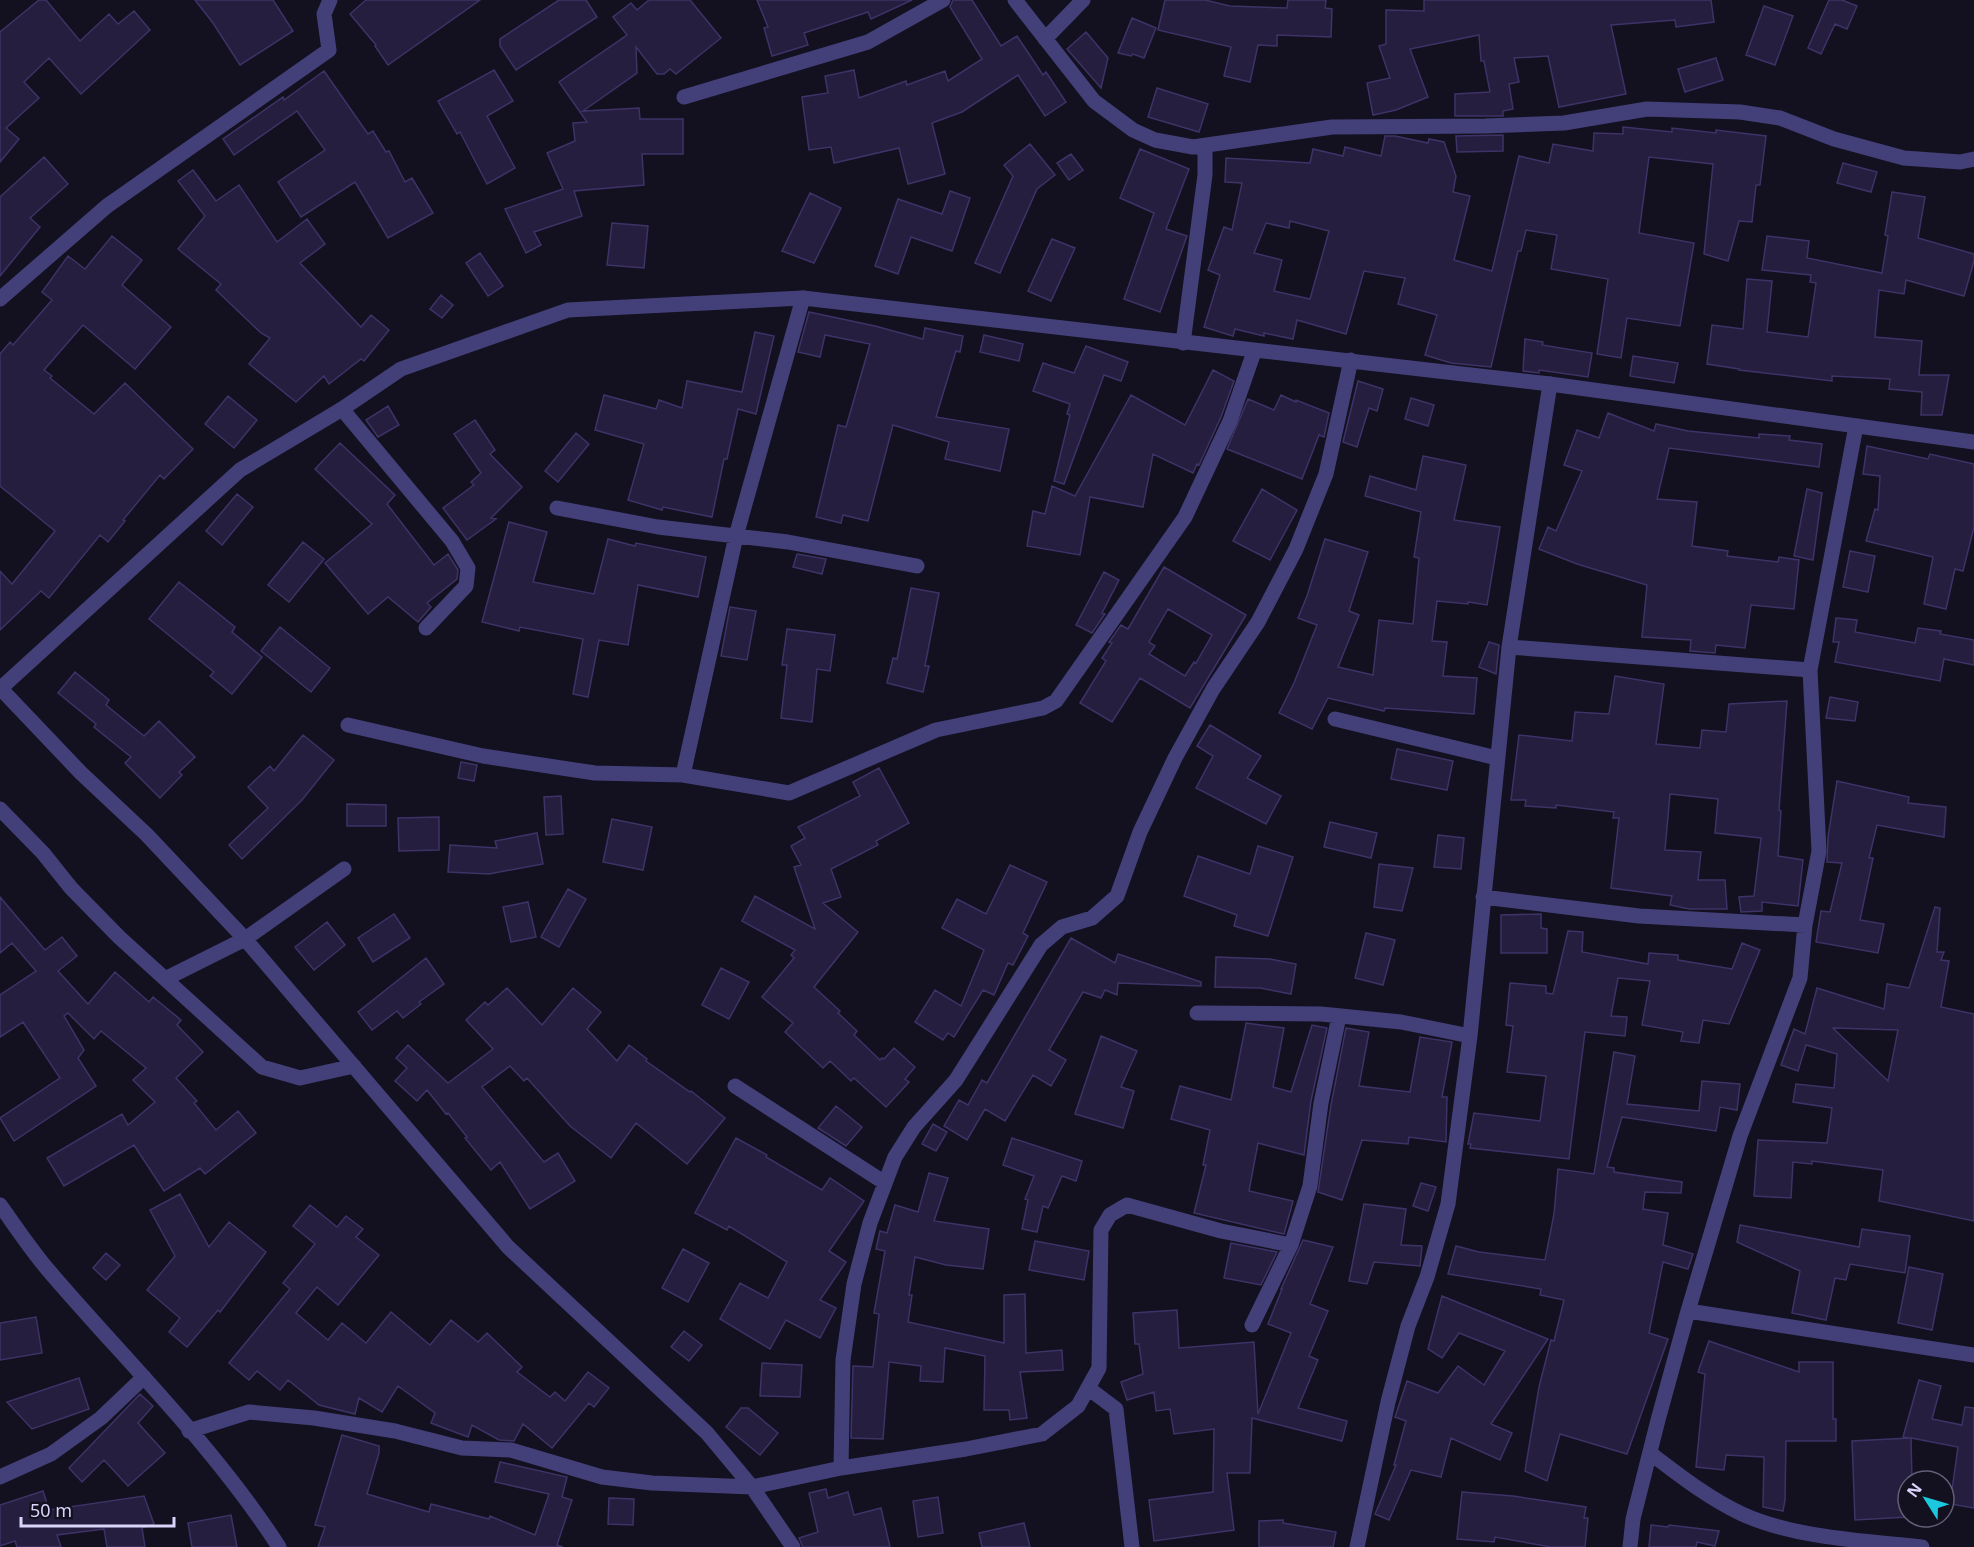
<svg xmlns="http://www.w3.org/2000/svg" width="1974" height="1547" viewBox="0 0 1974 1547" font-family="'Noto Sans',sans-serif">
<rect width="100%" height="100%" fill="#131020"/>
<path fill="#251e3e" stroke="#3e3367" stroke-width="1.5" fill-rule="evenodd" d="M39 0H46L80 41 109 14 118 24 134 11 150 30 81 94 49 58 24 82 39 98 6 128 19 139 0 162V32Z
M195 0H273L293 31 240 65 213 23Z
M366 0H480L388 65 375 46 376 45 350 14Z
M559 0H586L597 17 516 70 500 46V39Z
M649 0H690L721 38 676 74 670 69 664 74H657L636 47 637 73 583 111 639 108 640 119H683V154H642L644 185 574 191 582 216 534 232 541 245 526 253 505 209 563 189 547 153 575 141 573 123 587 122 559 82 627 35 613 17 631 3 637 10Z
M757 0H912L871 19 868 12 804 33 808 45 772 56 764 28 768 27Z
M953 0H972L1001 46 1017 36 1043 75 1046 72 1066 102 1045 116 1018 75 962 112 932 123 945 174 908 184 899 148 834 163 831 147 809 150 802 97 828 93 825 76 854 70 859 98 906 81 907 85 945 71 948 81 982 59 950 7Z
M1165 0H1205L1230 6 1287 8 1288 0H1326L1325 8 1332 9 1331 37 1277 35V46L1258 45 1250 82 1224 76 1231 47 1158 30Z
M1424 0H1711L1714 22 1676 27 1675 20 1611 25 1626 94 1559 107 1548 56 1514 58 1519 82 1509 84 1513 109 1503 111V116H1455V94L1490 92 1484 61H1481L1479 35 1410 49 1428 97 1396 110 1373 115 1367 83 1390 78 1379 46 1386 44V10L1424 11Z
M1829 0H1842L1857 6 1847 29 1835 24 1821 54 1808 48Z
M1764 6 1793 16 1775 65 1746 55Z
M1132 18 1156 28 1144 58 1133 54 1131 56 1118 53Z
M1086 32 1108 58 1101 88 1067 49Z
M1716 58 1723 80 1685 92 1678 69Z
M494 70 513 101 487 116 515 168 487 184 460 132 457 134 438 101Z
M324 71 368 134 373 131 386 152 389 151 405 182 412 178 433 213 388 238 355 182 301 217 278 182 325 150 297 111 234 155 223 139 283 97 284 100Z
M1157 88 1208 104 1199 132 1148 117Z
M1623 127 1672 132V128L1716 133V130L1766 136 1760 185H1756L1752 222 1739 221 1728 261 1704 254 1713 164 1649 157 1639 233 1694 243 1680 326 1627 318 1621 358 1597 354 1608 279 1551 269 1557 235 1526 230 1521 251H1518L1491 367 1451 363 1425 355 1437 315 1398 304 1405 278 1364 271 1346 334 1297 320 1293 339 1264 333V336L1235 329 1233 336 1204 327 1220 275 1208 270 1224 227 1232 230 1242 183 1225 182 1226 158 1310 163 1313 149 1343 156 1345 147 1381 156 1385 136H1395L1428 143 1429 139 1444 142 1456 176 1453 192 1470 196 1454 260 1492 271 1519 156 1549 163 1553 144 1593 151 1594 133 1623 134ZM1290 221 1329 231 1310 299 1274 291 1282 260 1254 253 1266 223 1289 228Z
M1503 135V151L1457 152 1456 136Z
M1030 144 1055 175 1037 189 1000 273 975 263 1013 176 1004 165Z
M1140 149 1189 169 1166 229 1187 236 1160 312 1124 299 1154 213 1120 198Z
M1071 154 1083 170 1069 180 1057 163Z
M44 157 68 184 30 218 40 227 0 276V197Z
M1843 163 1877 172 1871 192 1837 183Z
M193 170 216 201 239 185 277 242 307 219 325 244 300 263 361 327 371 315 389 330 364 361 361 359 329 384 324 376 296 402 249 364 270 338 261 333 216 290 221 284 178 249 205 216 178 181Z
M950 191 970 198 952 251 911 237 898 274 875 266 898 199 942 214Z
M1892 192 1925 197 1918 238 1974 254V261L1964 296 1906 280 1904 294 1879 290 1875 337 1922 341 1919 375H1949L1942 415H1921L1922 392 1889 389 1890 379 1832 376V381L1739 370V369L1707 364 1712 325 1743 329 1747 279 1772 281 1767 332 1808 337 1816 283 1810 282 1811 275 1762 270 1767 236 1809 241 1807 258 1882 273 1888 236 1885 235Z
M810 193 841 208 814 263 782 251Z
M612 223 648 226 644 268 607 265Z
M112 236 142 260 122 285 171 327 135 369 83 325 44 370 52 376 50 378 94 414 125 383 193 449 164 479 160 475 123 520 125 521 108 542 100 535 49 598 41 591 0 630V571L12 584 55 531 0 486V354L10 342 13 345 52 300 42 292 68 256 85 269Z
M1052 239 1075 248 1051 301 1028 291Z
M480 253 503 286 488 296 466 263Z
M441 295 453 305 442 318 430 309Z
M809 312 875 326 923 339 925 328 963 336 960 352 956 351 936 417 1009 429 1000 471 945 459 949 442 893 425 868 521 843 515 841 523 816 517 838 425 846 427 870 344 825 335 820 357 798 352Z
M755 332 774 336 756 414 738 409 727 459H724L712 517 663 507 662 510 628 500 644 444 595 430 604 395 656 409 659 400 682 408 687 381 742 392Z
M984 335 1023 344 1019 361 980 352Z
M1525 339 1543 342 1542 345 1592 353 1588 377 1539 370V373L1523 371Z
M1086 346 1128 362 1121 381 1104 375 1064 484 1054 481 1070 415 1067 414 1070 404 1033 391 1043 363 1074 373Z
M1633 356 1678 363 1674 383 1630 376Z
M1213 370 1234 381 1221 417 1199 465 1197 464 1193 473 1153 454 1143 507 1090 497 1080 555 1027 546 1033 511 1045 514 1052 486 1075 496 1131 395 1185 425Z
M1358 381 1383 389 1377 411 1369 408 1357 447 1343 442Z
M1281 395 1296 402V400L1329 413 1324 437 1319 435 1302 479 1227 449 1248 399 1274 410Z
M228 396 257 420 234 448 205 424Z
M1411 398 1434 405 1428 426 1405 419Z
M388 406 399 425 378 437 366 420Z
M1608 413 1654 431 1656 424 1688 431 1759 438V434L1790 436 1789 440 1822 444 1819 467 1669 448 1657 499 1697 502 1692 546 1728 551 1727 556 1778 562 1779 557 1799 560 1794 609 1751 605 1745 648 1716 645 1715 653 1690 651 1691 640 1642 637 1647 585 1577 564 1539 549 1548 527 1556 531 1582 471 1564 465 1577 430 1599 438Z
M475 420 495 450 490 454 522 487 491 518 496 519 467 540 443 508 474 485 471 482 481 473 454 434Z
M576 433 589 444 558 482 545 471Z
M340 443 395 495 387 504 434 565 448 554 458 570 457 579 427 603 431 607 418 622 388 597 368 614 325 563 372 524 315 469Z
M1867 446 1928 459 1930 454 1974 464V527L1963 571 1955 569 1946 609 1924 604 1933 557 1866 541 1875 509 1878 510 1880 476 1863 474Z
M1423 456 1466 465 1454 520 1500 527 1487 605 1468 602V604L1437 601 1432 641 1447 642 1443 676 1477 678 1474 714 1385 708 1384 711 1328 698 1312 729 1279 713 1294 683 1317 625 1298 618 1307 596 1325 539 1368 552 1349 611 1359 615 1338 667 1373 675 1379 620 1413 624 1419 558 1414 557 1421 512 1365 496 1370 476 1416 490Z
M1262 489 1297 510 1270 560 1233 541Z
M1807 489 1822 493 1813 560 1794 556Z
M237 494 253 507 222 545 206 531Z
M509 522 547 532 533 582 594 594 608 539 635 546 636 543 706 557 698 597 638 585 628 645 599 640 588 697 573 694 583 639 520 627 519 631 482 622Z
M303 542 324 559 289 602 268 585Z
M1850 551 1875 556 1868 592 1843 587Z
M797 554 826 559 822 574 793 567Z
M1164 567 1246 615 1190 708 1140 678 1112 722 1080 703 1106 661 1102 658 1112 643 1109 642 1121 625 1128 629ZM1168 609 1212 635 1196 663 1194 662 1185 676 1149 654 1155 646 1149 642Z
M1104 572 1119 580 1102 613 1105 614 1092 633 1076 625Z
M179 582 235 627 232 632 262 657 232 694 210 676 214 672 149 619Z
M911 588 939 593 925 666H929L923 692 887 683 893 658 897 659Z
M730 607 756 611 747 660 721 656Z
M1836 618 1857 620 1855 632 1915 643 1918 628 1941 631 1940 634 1974 640V665L1944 659 1940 681 1835 662 1839 642H1833Z
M280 627 330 668 311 692 261 651Z
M787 629 835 635 830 671 817 669 812 722 781 718 787 665H782Z
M1489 642 1499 645 1496 674 1479 667Z
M75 672 109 700 106 705 144 736 159 721 195 757 179 772 182 775 160 798 125 763 131 757 94 727 96 724 58 693Z
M1615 676 1664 684 1656 744 1700 748 1702 730 1726 732 1729 704 1787 701 1779 810 1781 811 1778 856 1803 860 1798 906 1762 902V911L1741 912 1739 897 1754 896 1761 838 1715 833 1718 799 1670 794 1665 850 1701 852 1698 880H1725L1727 909H1689L1670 905 1672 896 1611 888 1619 818H1613L1614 812 1556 805V808L1525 806 1526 800H1511L1519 735 1572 741 1575 712 1609 714Z
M1830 697 1858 702 1855 721 1826 718Z
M1210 725 1261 756 1247 778 1281 796 1266 824 1196 788 1213 756 1197 746Z
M303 735 334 760 302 800 242 859 229 845 268 808 248 787 270 766 274 771Z
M1397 749 1453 761 1447 790 1391 779Z
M461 762 477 765 474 781 458 778Z
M879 768 909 823 876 841 878 845 831 869 841 897 823 903 858 932 814 987 840 1011 838 1013 857 1031 854 1035 880 1060 882 1058 884 1059 894 1048 915 1067 905 1079 909 1082 886 1107 854 1078 851 1081 830 1061 823 1068 785 1032 793 1023 762 997 794 958 791 955 795 950 742 921 755 896 815 929 794 867 801 865 791 846 805 838 798 827 860 796 853 782Z
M1837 781 1909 797 1908 803 1946 807 1944 837 1877 825 1869 858H1873L1860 920 1884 924 1878 953 1816 942 1821 911 1830 912 1842 863 1827 862 1828 837Z
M561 796 563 834 546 835 544 797Z
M347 804 386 805V826H347Z
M439 817V850L399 851 398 818Z
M612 819 652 827 643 870 603 862Z
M1330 822 1377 833 1371 858 1324 847Z
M537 833 543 864 489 874 448 872 450 845 497 848 495 841Z
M1438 835 1464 838 1461 869 1434 867Z
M1258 846 1293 857 1268 936 1234 926 1237 915 1184 896 1198 856 1250 874Z
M1379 864 1413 868 1402 911 1374 907Z
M1010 865 1047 882 1023 933 1028 936 1013 965 1008 963 994 995 983 990 954 1037 948 1033 943 1040 915 1022 935 990 961 1006 984 950 942 928 957 899 986 914Z
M568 889 586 899 559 947 541 937Z
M0 897 45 950 62 937 77 956 58 971 88 1004 115 972 149 1002 153 997 181 1020 177 1025 203 1052 176 1078 197 1101 194 1103 216 1130 238 1111 256 1133 205 1174 200 1168 164 1191 134 1145 64 1186 47 1158 122 1114 128 1125 155 1102 133 1080 146 1068 101 1031 94 1039 68 1013 64 1016 84 1050 78 1058 96 1086 14 1141 0 1118 60 1078 23 1022 0 1037V995L36 971 12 943 0 953Z
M528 902 536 937 511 942 503 907Z
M1935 907 1940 908 1937 952H1944L1941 960 1949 961 1941 1007 1974 1014V1221L1879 1201 1883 1170 1812 1161V1164L1793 1162 1791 1198 1754 1196 1758 1140 1827 1143 1832 1108 1793 1102 1796 1084 1834 1088 1837 1054 1806 1045 1798 1071 1781 1065 1794 1029 1805 1034 1817 988 1884 1009 1887 984 1909 988ZM1833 1028 1898 1030 1888 1081 1838 1033Z
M394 914 410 938 373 962 358 938Z
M1541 914V928L1547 929V953H1501V915Z
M327 922 345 945 314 970 295 947Z
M1568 931 1583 932 1582 952 1648 964 1649 953 1678 955V960L1732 969 1742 943 1760 950 1729 1024 1703 1020 1699 1043 1681 1041 1683 1032 1642 1025 1650 981 1618 978 1611 1016 1627 1017 1625 1036 1585 1032 1569 1159 1470 1148 1471 1144H1468L1474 1113 1540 1121 1546 1076 1507 1072 1513 1026 1506 1025 1510 983 1546 986V993L1553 994Z
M1366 933 1395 940 1383 985 1355 978Z
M1071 938 1115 963 1118 954 1201 982V986L1118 983 1117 995 1105 990 1101 998 1083 992 1049 1050 1066 1060 1051 1086 1033 1075 1005 1121 985 1109 967 1140 944 1126 959 1100 968 1105 982 1080 987 1083Z
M1216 957 1270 959 1296 964 1291 994 1260 988 1215 987Z
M426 958 444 984 419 1002 421 1004 403 1018 397 1011 372 1030 358 1012Z
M721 968 749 982 729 1019 702 1005Z
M507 988 542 1025 573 988 601 1012 587 1029 617 1061 629 1045 647 1059 646 1061 690 1092 691 1091 725 1118 687 1164 636 1123 611 1158 570 1126 527 1078 524 1081 510 1066 482 1087 544 1162 558 1153 575 1181 530 1209 500 1162 491 1170 465 1138 467 1137 448 1113 446 1114 427 1090 417 1101 395 1081 407 1068 396 1058 408 1045 448 1083 493 1049 466 1020 485 1002 488 1005Z
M1246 1023 1284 1028 1273 1087 1291 1092 1312 1025 1327 1028 1311 1101 1304 1155 1258 1143 1249 1191 1293 1201 1284 1234 1194 1213 1206 1165H1203L1210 1130 1171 1119 1180 1086 1231 1100Z
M1346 1028 1369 1032 1359 1086 1410 1092 1420 1037 1452 1042 1442 1097H1447L1446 1142 1409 1137 1408 1144 1362 1140 1342 1200 1318 1192 1331 1105Z
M1101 1036 1137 1051 1121 1087 1134 1091 1123 1128 1075 1114Z
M1614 1052 1635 1056 1627 1104 1699 1111 1702 1081 1740 1084 1737 1110 1720 1107 1716 1131 1622 1117 1607 1167 1614 1168V1172L1682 1182 1681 1193 1645 1192 1643 1209 1668 1213 1663 1245 1693 1254 1688 1269 1663 1262 1649 1333 1668 1339 1627 1454 1560 1434 1547 1481 1525 1471 1539 1387 1551 1340 1554 1341 1564 1300 1540 1295 1541 1289 1448 1274 1456 1246 1479 1252 1545 1260 1554 1214 1558 1169 1594 1174Z
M836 1106 862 1127 846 1146 818 1128Z
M933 1124 947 1132 936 1151 922 1144Z
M736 1138 767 1155 766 1157 822 1190 830 1178 864 1201 829 1251 846 1262 820 1300 836 1308 820 1338 786 1320 770 1349 720 1319 740 1283 768 1298 787 1262 729 1226 727 1230 695 1213Z
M1012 1138 1082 1161 1076 1181 1062 1176 1048 1208 1043 1206 1037 1232 1022 1229 1028 1200 1025 1199 1034 1176 1003 1165Z
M929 1173 948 1178 934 1221 989 1229 983 1269 946 1265 915 1257 909 1295H912L908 1322 1004 1343V1295L1025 1294 1026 1353 1062 1350 1063 1370 1020 1372 1027 1418 1010 1420 1009 1410H984L985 1356 945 1348 943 1382 920 1381 921 1366 889 1362 883 1439 851 1438 853 1366 873 1367 879 1314 874 1313 885 1251 876 1249 880 1231 887 1233 895 1205 918 1212Z
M1421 1183 1436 1187 1428 1211 1413 1206Z
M180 1194 209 1247 229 1222 266 1252 220 1312 218 1310 187 1347 169 1332 180 1318 147 1290 175 1256 150 1210Z
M1364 1204 1406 1209 1401 1245 1422 1246 1420 1266 1374 1262 1367 1284 1349 1281Z
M310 1205 337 1227 346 1216 363 1229 356 1237 379 1255 338 1305 317 1287 296 1313 328 1340 342 1323 366 1343 391 1312 430 1345 451 1320 478 1342 487 1333 522 1367 517 1372 550 1397 555 1392 565 1401 588 1372 609 1388 594 1407 589 1403 552 1448 523 1424 514 1441 499 1440 472 1425 468 1437 431 1423 435 1413 398 1386 382 1412 359 1398 355 1414 319 1405 288 1380 280 1390 257 1371 249 1380 229 1363 290 1289 283 1283 315 1244 293 1226Z
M1740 1225 1859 1247 1862 1229 1910 1236 1905 1273 1850 1264 1846 1280 1835 1278 1826 1320 1792 1313 1800 1271 1737 1242Z
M1303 1240 1333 1247 1310 1304 1328 1311 1309 1356 1318 1360 1298 1408 1347 1421 1342 1441 1252 1418 1250 1473H1227L1234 1530 1154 1541 1149 1500 1213 1492 1214 1429 1174 1434 1170 1409 1156 1411 1154 1392 1127 1400 1121 1382 1143 1374 1139 1344H1135L1133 1313 1177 1310 1179 1348 1254 1342 1258 1414 1291 1333 1268 1324 1282 1289H1281Z
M1035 1241 1089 1251 1084 1280 1029 1270Z
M1231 1243 1277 1252 1261 1285 1224 1278Z
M683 1249 709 1263 688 1302 662 1288Z
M106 1253 120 1265 106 1280 93 1268Z
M1909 1267 1943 1274 1932 1330 1898 1323Z
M1442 1296 1548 1339 1491 1424 1512 1433 1500 1460 1451 1438 1441 1477 1411 1470 1389 1520 1375 1514 1396 1465H1394L1406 1421 1395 1417 1407 1381 1438 1393 1458 1366 1484 1385 1505 1351 1459 1333 1442 1358 1428 1349Z
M36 1317 42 1353 0 1360V1323Z
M684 1331 702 1345 689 1361 671 1347Z
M1709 1341 1799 1372V1362H1833V1419H1836V1441H1786L1785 1500 1783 1511 1763 1507 1764 1457 1726 1455 1724 1470 1696 1467 1705 1374 1698 1372Z
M762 1363 802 1365 800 1397 760 1396Z
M79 1378 89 1409 32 1429 7 1402Z
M1919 1380 1941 1386 1932 1419 1962 1425 1965 1407 1974 1408V1508L1950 1504 1958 1447 1911 1438 1912 1481H1908V1517L1855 1520 1852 1441 1910 1438 1903 1437Z
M140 1394 153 1406 138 1423 165 1453 128 1486 104 1460 82 1482 69 1468Z
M741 1408H748L778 1433 760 1455 726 1427Z
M342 1435 379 1446V1453L367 1494 429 1512 431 1504 489 1519 490 1516 535 1535 549 1494 495 1482 500 1462 567 1477 562 1497 572 1500 557 1545 563 1547H318L325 1527 315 1525Z
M826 1489 828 1498 848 1492 854 1515 881 1508 890 1547H803L799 1538 818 1532 809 1493Z
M43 1491 49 1510 144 1496 154 1524 142 1528 145 1547H107L104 1529 57 1535 61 1547H17L15 1541 0 1546V1505Z
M1462 1492 1513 1496 1586 1507 1584 1518H1588L1585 1547H1551L1495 1537 1494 1542 1457 1539Z
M938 1497 943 1533 918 1537 913 1501Z
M609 1498 634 1499 633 1525 608 1524Z
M231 1515 237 1547H192L188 1523Z
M1283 1520V1523L1336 1532 1333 1547H1259V1521Z
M1024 1523 1030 1547H982L979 1533Z
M1651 1525 1668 1527 1669 1525 1719 1531 1715 1546 1697 1542 1696 1547H1649Z"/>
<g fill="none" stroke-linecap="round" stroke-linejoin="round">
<path stroke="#434079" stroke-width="15" d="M1015 0 1094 101 1133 130 1155 140 1193 147 1332 127 1485 126 1564 123 1647 109 1740 112 1780 118 1834 139 1904 158 1960 162 1974 159
M1045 39 1083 0
M684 97 868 42 943 0
M0 299 107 206 329 50 324 14 330 0
M1183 343 1205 175V146
M342 409 452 541 468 568 466 586 426 628
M557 508 658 527 788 542 917 566
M1509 647 1810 670
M0 688 81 773 147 835 245 939 344 869
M1335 719 1497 758
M348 725 483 756 595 773 683 775 736 536 803 298
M683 775 789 793 936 730 1043 708 1056 701 1185 517 1230 421 1254 352
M0 809 43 853 71 888 119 937 262 1067 300 1078 354 1066
M1483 897 1639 916 1805 925
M165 979 245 939 508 1247 707 1433 752 1487 793 1547
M1197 1013 1321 1014 1401 1022 1470 1036
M735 1086 885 1183
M0 1205C16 1227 31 1250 49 1271 126 1361 214 1446 279 1547
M1688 1311 1974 1355
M1252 1325 1291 1245 1310 1186 1321 1103 1339 1016
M1088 1388 1116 1409 1132 1547
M189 1431 249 1412 314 1418 395 1431 462 1448 511 1450 602 1477 652 1483 752 1487 841 1468 966 1449 1042 1434 1078 1406 1099 1368 1101 1230 1110 1215 1127 1205 1221 1231 1291 1245
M1650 1453C1679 1475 1708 1498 1742 1514 1795 1538 1865 1541 1922 1547
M841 1468 843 1360 854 1284 870 1223 895 1157 914 1127 956 1080 1041 945 1062 927 1092 918 1117 896 1140 832 1175 758 1213 689 1258 622 1296 549 1326 474 1351 360
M0 1477 51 1454 101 1418 144 1377
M1357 1547 1388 1402 1408 1326 1427 1277 1448 1204 1470 1036 1509 647 1550 384
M1630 1547 1633 1519 1658 1420 1688 1311 1740 1136 1800 978 1805 925 1819 851 1810 670 1856 426"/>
<path stroke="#434079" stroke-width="15" d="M0 689 240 470 342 409 401 369 568 310 803 298 1550 384 1974 442"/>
</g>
<g transform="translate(1926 1499) rotate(307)"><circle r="28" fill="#131020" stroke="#625e77" stroke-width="1.5"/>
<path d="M0-4.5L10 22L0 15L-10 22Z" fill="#1cc8de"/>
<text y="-9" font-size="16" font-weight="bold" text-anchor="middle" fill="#d9d4fa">N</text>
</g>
<path d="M21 1517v9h153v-9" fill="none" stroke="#d9d4fa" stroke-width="3"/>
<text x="30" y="1517" font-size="18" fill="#d9d4fa" stroke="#131020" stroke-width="4.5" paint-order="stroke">50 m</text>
</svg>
